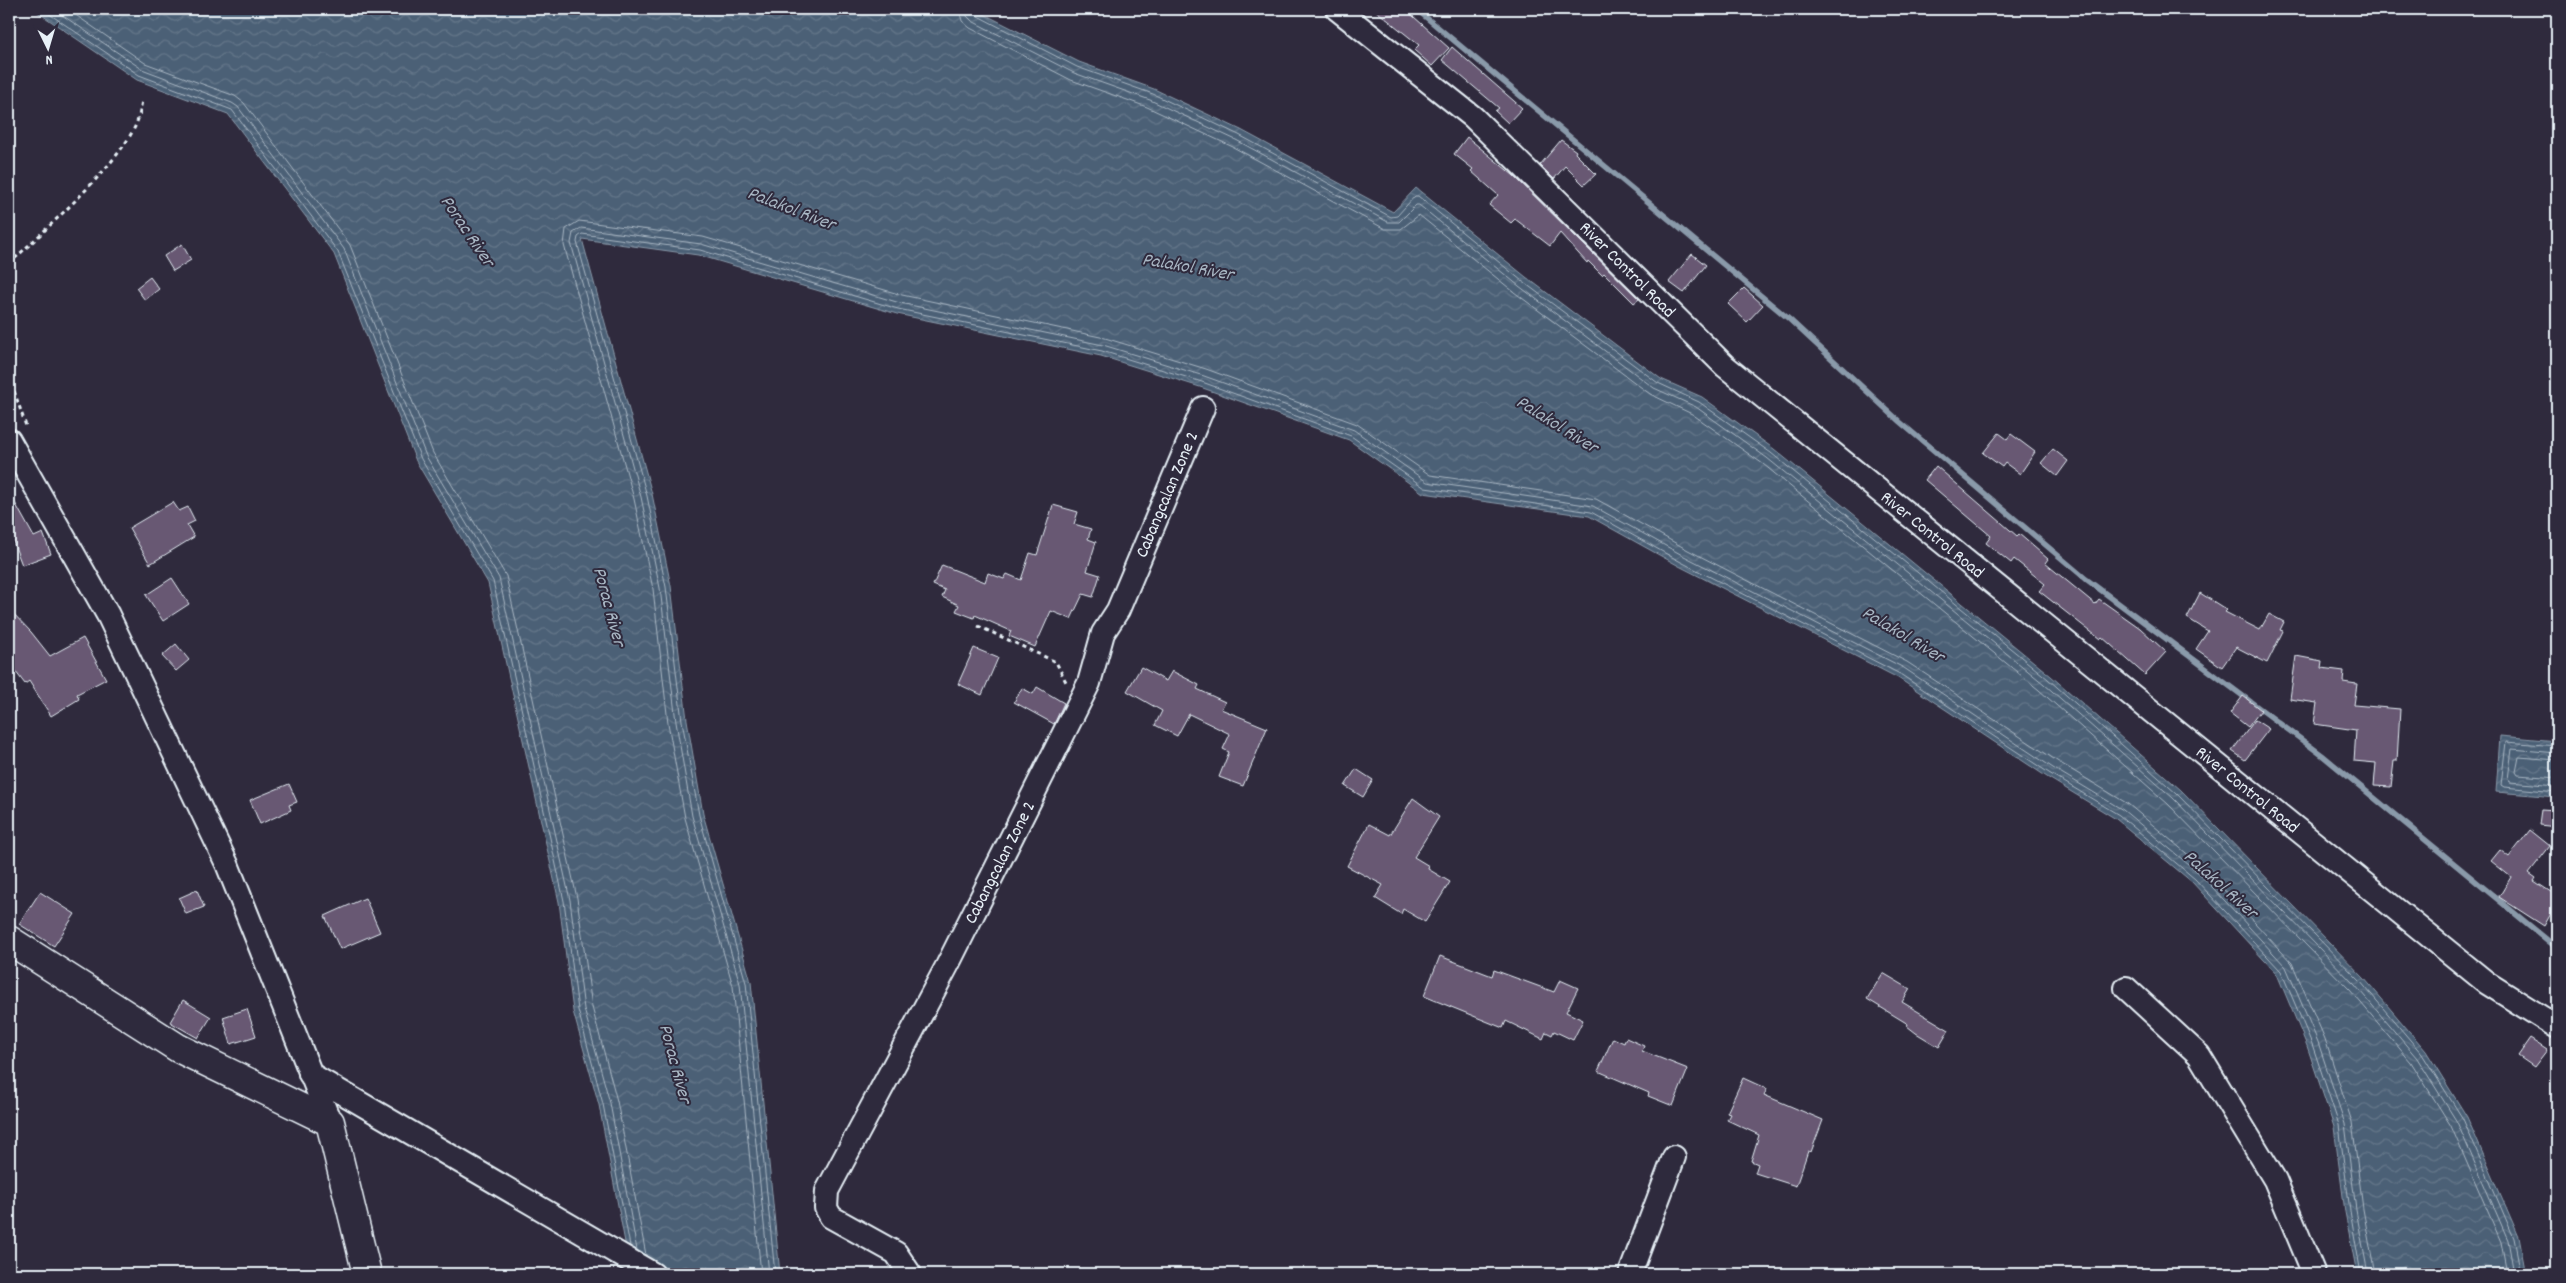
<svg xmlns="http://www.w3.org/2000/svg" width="2566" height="1283" viewBox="0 0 2566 1283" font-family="Dekko,sans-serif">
<defs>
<pattern id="water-waves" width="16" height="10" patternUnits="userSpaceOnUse" patternTransform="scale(1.25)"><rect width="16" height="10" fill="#4b6076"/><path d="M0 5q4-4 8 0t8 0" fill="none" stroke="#65778a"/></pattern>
</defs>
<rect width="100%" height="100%" fill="#2f2a3d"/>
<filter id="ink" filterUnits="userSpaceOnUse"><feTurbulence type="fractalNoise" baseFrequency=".02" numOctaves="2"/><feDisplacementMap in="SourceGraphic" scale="10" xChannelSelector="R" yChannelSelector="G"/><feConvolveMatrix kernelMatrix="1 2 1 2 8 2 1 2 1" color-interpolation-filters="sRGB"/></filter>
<g filter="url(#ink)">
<path fill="url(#water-waves)" stroke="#8a9aaa" d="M33 9H974L1079 62 1154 89 1241 130 1393 212 1416 188 1526 277 1661 379 1702 397 1774 449 2051 676 2181 790 2364 978 2426 1051 2467 1117 2519 1237 2526 1274H2357L2345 1212 2334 1127 2307 1046 2277 974 2192 882 2116 819 2047 777 1898 678 1679 566 1589 516 1423 493 1349 440 1200 387 1101 356 897 314 698 255 582 239 652 494 671 586 687 720 703 814 751 982 780 1274H631L599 1105 573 1011 559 902 488 583 416 461 334 254 228 114 137 80Z
M2500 736 2557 741V797L2496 792Z"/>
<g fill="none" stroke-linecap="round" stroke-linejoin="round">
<path stroke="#a9b7c4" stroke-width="1" d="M42 9 139 75 232 110 338 252 421 459 493 581 564 901 578 1010 603 1104 630 1246
M53 9 142 69 232 103 238 107 344 249 426 456 499 578 570 900 584 1009 610 1103 637 1250
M67 9 145 63 235 96 244 103 350 245 433 453 506 576 577 898 592 1007 617 1101 646 1255
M959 9 962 21 970 28 1071 80 1147 107 1233 147 1385 229H1401L1419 215 1514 292 1650 394 1692 414 1763 464 2039 690 2168 804 2350 990 2411 1062 2451 1126 2501 1242 2507 1274
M966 9 967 16 972 21 1074 73 1150 100 1236 140 1388 222H1399L1416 205H1419L1519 286 1654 388 1696 407 1767 458 2044 684 2173 798 2355 985 2417 1058 2457 1122 2508 1240 2514 1274
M973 9 976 15 1077 67 1153 94 1239 135 1391 217 1397 216 1415 196H1418L1522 281 1658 383 1699 402 1771 453 2048 679 2177 794 2360 981 2422 1054 2463 1119 2514 1238 2521 1274
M2557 746 2506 742 2501 785 2504 787 2557 792
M2557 753 2512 749 2508 779 2510 782 2557 786
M2557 760 2519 757 2516 772 2518 775 2557 778
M761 1274 733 986 685 818 668 723 653 589 634 499 564 245 566 229 579 221 703 237 902 295 1105 338 1206 369 1357 424 1430 475 1596 499 1688 550 1907 662 2057 761 2128 804 2205 869 2292 963 2325 1039 2352 1122 2363 1209 2375 1274
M769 1274 740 984 692 816 676 722 660 588 641 497 571 243 573 233 581 228 701 244 900 303 1103 345 1204 376 1354 430 1427 482 1593 506 1684 556 1904 668 2053 768 2123 810 2200 874 2286 967 2318 1042 2345 1124 2356 1210 2368 1274
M775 1274 746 983 699 815 682 721 666 587 647 496 577 242 578 237 582 234 700 250 898 309 1102 351 1202 382 1351 436 1425 488 1591 512 1681 562 1900 674 2049 773 2119 815 2195 879 2281 971 2312 1044 2339 1125 2350 1211 2361 1274"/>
<path stroke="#8a9aaa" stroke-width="5.5" d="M1416 9 1789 319 1900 422 2086 579 2322 755 2557 948"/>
</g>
<path fill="#675873" stroke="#e8f1f8" d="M1374 9H1405L1449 48 1432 66 1414 50 1419 45Z
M1452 47 1522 108 1508 123 1495 111 1499 108 1442 60Z
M1467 137 1513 175 1639 299 1634 303 1604 273 1602 275 1588 261 1587 263 1560 233 1550 246 1515 219 1511 223 1489 205 1498 195 1471 171 1473 169 1454 154Z
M1561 140 1576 151 1575 153 1596 174 1584 185 1565 166 1554 179 1540 165Z
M182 244 191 260 173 271 164 256Z
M1692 254 1706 265 1684 293 1669 282Z
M150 277 159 289 145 300 136 288Z
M1744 288 1763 305 1747 322 1728 304Z
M1999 433 2007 439 2011 434 2035 452 2020 474 2005 463 2002 467 1983 453Z
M2053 449 2068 461 2057 476 2041 463Z
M1936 466 2017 536 2019 534 2048 559 2045 563 2095 604 2099 599 2140 628 2166 652 2145 675 2102 637 2100 639 2039 591 2045 584 2014 559 2011 563 1986 543 1991 536 1925 480Z
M9 492 34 537 43 533 51 554 22 565 9 531Z
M173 502 179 511 188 507 195 521 187 525 194 537 150 564 129 528Z
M1053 505 1078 512 1074 524 1091 529 1088 539 1096 542 1087 571 1100 575 1093 597 1083 594 1071 619 1051 611 1035 647 1009 636 1011 631 975 615 974 618 956 611 959 605 942 597 945 590 933 585 942 565 985 582 988 573 1004 579 1007 574 1021 580 1030 553 1037 555Z
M172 578 189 604 163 621 146 595Z
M2200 593 2227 610 2225 612 2260 630 2269 614 2284 622 2280 630 2283 631 2267 663 2236 647 2222 667 2196 649 2208 631 2187 618Z
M9 609 31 632 50 656 83 638 106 679 77 694 79 699 51 716 29 681 25 684 9 663Z
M176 644 189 660 176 671 162 656Z
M974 648 998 658 982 695 958 684Z
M2296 656 2322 661 2321 668 2344 671 2343 682 2357 684 2354 705 2400 709 2397 761H2394L2391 787 2374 786 2376 763 2354 761 2356 730 2314 724 2317 703 2290 699Z
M1141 667 1166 681 1172 671 1199 685 1197 689 1225 702 1221 709 1267 728 1243 786 1219 777 1229 752 1223 749 1230 734 1189 714 1177 736 1155 725 1162 711 1127 691Z
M1037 687 1064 703 1054 724 1014 702 1022 688 1033 694Z
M2243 696 2261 710 2248 727 2230 713Z
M2255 720 2269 729 2245 760 2232 751Z
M1356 769 1373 780 1363 797 1345 786Z
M289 784 297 802 289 805 291 810 260 824 250 800Z
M1413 798 1439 817 1414 857 1429 866 1428 869 1450 882 1425 922 1403 909 1401 914 1375 898 1383 885 1347 866 1369 824 1390 835Z
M2541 809 2557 810V827L2539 825Z
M2530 830 2550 846 2529 873 2536 878 2534 881 2557 896V903L2544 926 2499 897 2511 877 2491 861 2500 850 2509 857Z
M197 890 204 907 186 914 179 898Z
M40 892 75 914 54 946 19 924Z
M365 898 380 932 340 949 325 916Z
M1440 956 1492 976 1494 970 1554 992 1560 980 1578 988 1566 1012 1583 1020 1573 1040 1554 1031 1552 1035 1546 1032 1543 1039 1506 1021 1503 1028 1424 996Z
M1883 973 1910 989 1902 1002 1949 1030 1939 1047 1916 1033 1907 1026 1908 1024 1867 999Z
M183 1000 211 1017 198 1038 170 1022Z
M247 1009 256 1036 231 1044 223 1017Z
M1613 1038 1624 1043 1626 1038 1644 1046 1642 1051 1688 1069 1673 1106 1648 1096 1649 1093 1598 1071Z
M2530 1039 2547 1050 2534 1067 2518 1056Z
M1743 1078 1767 1089 1764 1095 1823 1120 1811 1152 1808 1151 1796 1186 1755 1173 1758 1164 1751 1161 1759 1135 1727 1120 1730 1114 1727 1113Z"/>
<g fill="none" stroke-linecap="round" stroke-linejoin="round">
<defs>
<path id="street" d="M1337 9 1473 117 1725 366 2487 983 2557 1027
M9 440 108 615 227 864 330 1122
M2126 988 2199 1055 2275 1180 2314 1274
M310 1074 653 1274
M910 1274 896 1253 831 1217 826 1208 827 1191 947 966 1089 683 1103 633 1118 610 1203 408
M1630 1274 1674 1157"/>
<path id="secondary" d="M9 940 178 1048 330 1122 367 1274"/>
</defs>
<use href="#street" stroke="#e8f1f8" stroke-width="26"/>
<use href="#secondary" stroke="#e8f1f8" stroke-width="31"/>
<path stroke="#e8f1f8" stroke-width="3" stroke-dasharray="4 4" stroke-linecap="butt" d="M9 264C42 232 125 160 138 119 140 113 141 106 142 100
M9 376 27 429
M978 626 1056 662 1066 682"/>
<use href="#street" stroke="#2f2a3d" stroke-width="22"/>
<use href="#secondary" stroke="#2f2a3d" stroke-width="28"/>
</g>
</g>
<g text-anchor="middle" stroke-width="4" stroke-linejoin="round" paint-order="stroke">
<g font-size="18" fill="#e8f1f8" stroke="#2f2a3d">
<text transform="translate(1628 269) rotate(45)" y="6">River Control Road</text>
<text transform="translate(1166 494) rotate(-67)" y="6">Cabangcalan Zone 2</text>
<text transform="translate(1933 534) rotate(39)" y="6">River Control Road</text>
<text transform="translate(2248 789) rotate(39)" y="6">River Control Road</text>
<text transform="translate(999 862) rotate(-63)" y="6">Cabangcalan Zone 2</text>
</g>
<g font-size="19" font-style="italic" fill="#a9b7c4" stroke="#2f2a3d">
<text transform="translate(792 207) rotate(21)" y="7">Palakol River</text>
<text transform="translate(469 230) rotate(56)" y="7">Porac River</text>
<text transform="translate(1188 265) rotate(10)" y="7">Palakol River</text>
<text transform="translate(1558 423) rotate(32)" y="7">Palakol River</text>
<text transform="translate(611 606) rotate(75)" y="7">Porac River</text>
<text transform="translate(1904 633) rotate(31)" y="7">Palakol River</text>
<text transform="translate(2222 883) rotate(42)" y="7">Palakol River</text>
<text transform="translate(677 1063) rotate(75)" y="7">Porac River</text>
</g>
</g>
<rect width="2566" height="1283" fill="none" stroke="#2f2a3d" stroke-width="30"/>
<rect x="15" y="15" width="2536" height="1253" fill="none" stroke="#e8f1f8" stroke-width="2" filter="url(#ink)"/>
<g transform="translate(48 48) rotate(175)" stroke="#2f2a3d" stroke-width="4" paint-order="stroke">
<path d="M0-4L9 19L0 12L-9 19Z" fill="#e8f1f8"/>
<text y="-8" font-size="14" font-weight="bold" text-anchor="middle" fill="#e8f1f8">N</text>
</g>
</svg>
